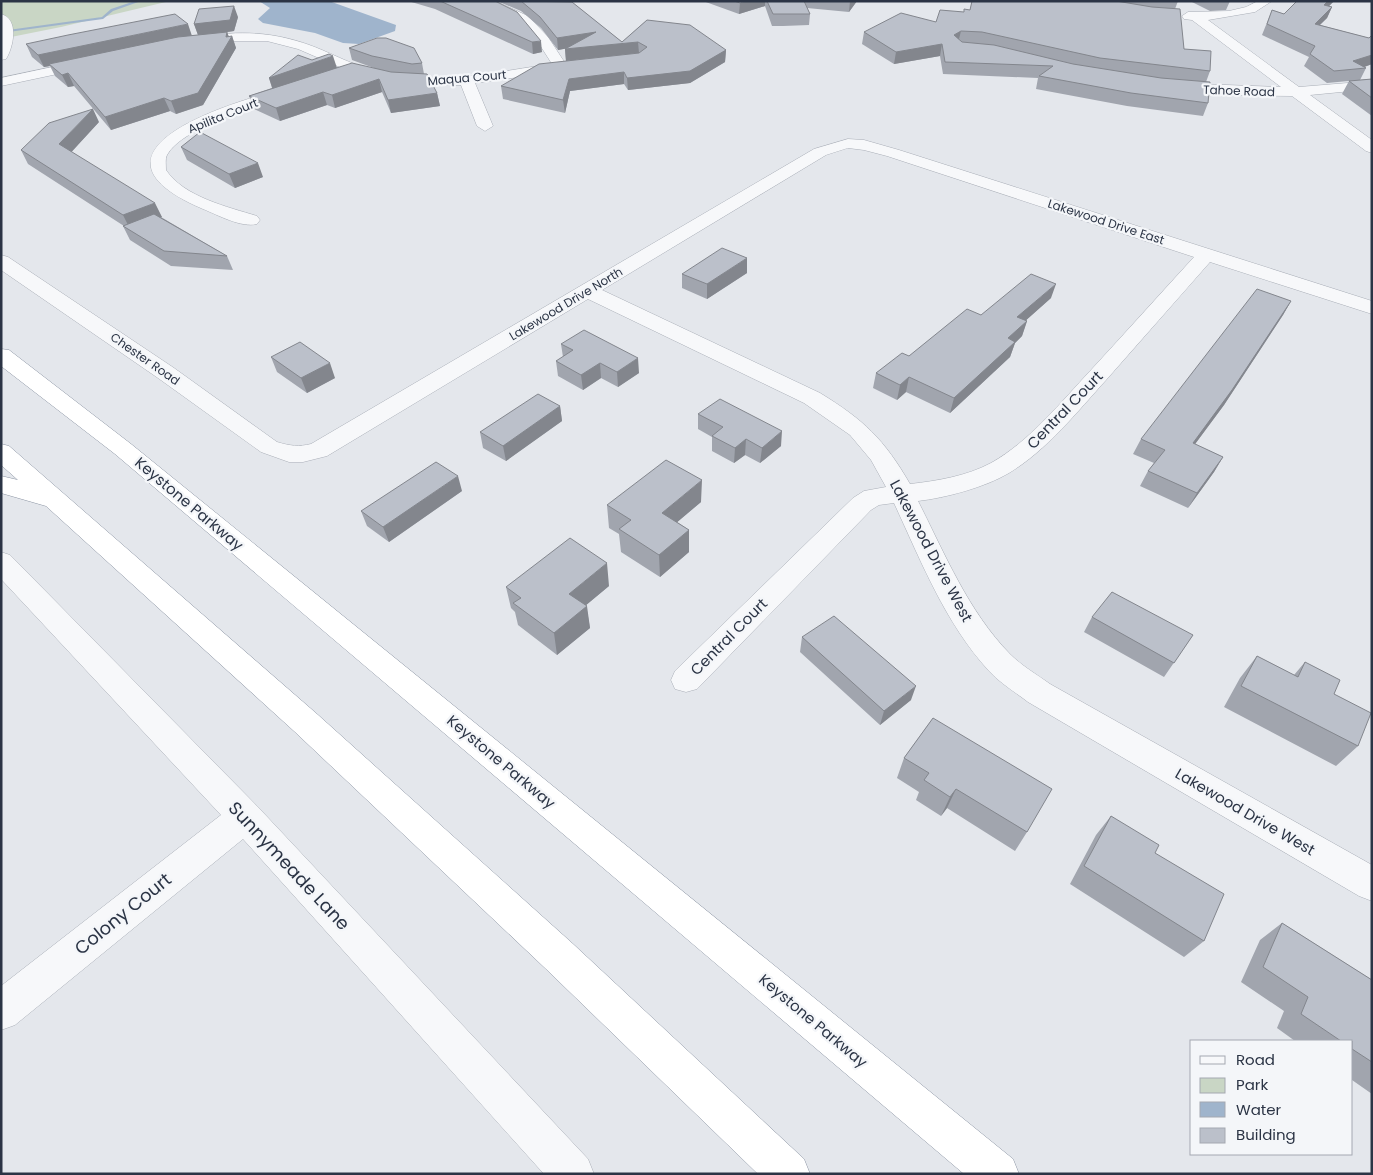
<svg xmlns="http://www.w3.org/2000/svg" width="1373" height="1175" viewBox="0 0 1373 1175" font-family="Poppins,sans-serif">
<rect width="100%" height="100%" fill="#e4e7ec"/>
<path fill="#c9d6c5" d="M1 1H170L61 27 1 39Z"/>
<path fill="#9fb4cc" d="M259 1H329L396 25 395 31 359 44 343 43 315 33 263 23 258 19 270 8Z"/>
<g fill="none" stroke-linecap="round" stroke-linejoin="round">
<path fill="#9fb4cc" fill-rule="evenodd" d="M135 1H141L113 11 103 19 1 33V31L102 17 111 9Z"/>
<defs>
<path id="minor" d="M479 1H495L528 16 548 37 565 63 571 67 564 71 475 83 493 126 485 131 477 126 461 85 415 86 380 81 349 71 298 49 267 41H231L196 45 190 41C195 35 207 35 214 35 253 30 287 35 322 50 345 60 369 72 394 76 447 84 500 71 552 64L538 42 520 22Z
M1258 1H1272L1255 12 1208 20 1299 87 1372 81V89L1310 95 1372 140V153L1366 151 1292 96 1222 95 1167 90 1165 87 1167 84 1172 83 1281 87 1192 20 1184 19 1182 16 1188 12 1229 11 1246 7Z
M1 14C20 19 13 48 6 59L1 60Z
M90 59 95 60 97 63 95 66 1 86V78Z
M287 88 292 89 294 92 292 95C262 104 182 127 167 155 165 159 166 165 166 170 184 197 228 207 257 216L260 220 257 224C241 228 218 215 203 209 69 152 227 103 287 88Z
M848 139 864 140 899 150 1372 301V314L1210 262C1176 301 1141 340 1107 379 1077 412 1047 450 1009 473 986 487 945 498 918 501 945 554 968 611 1010 654 1022 666 1036 674 1050 684L1372 865V901L1359 896 1028 702C1015 692 1000 683 989 671 945 623 921 561 894 503L879 505 871 510 697 689 686 692 675 689 671 680 675 671 853 498 864 491 886 487 871 460 850 435 804 403 588 299 327 456 303 462H289L261 452 158 378 1 270V255L8 257 174 368 277 442C290 446 299 447 311 444L814 149ZM848 148 864 150 887 156 1194 257C1160 294 1126 332 1091 370 1061 402 1030 441 991 463 967 476 937 481 910 484 884 439 864 420 820 393L602 290 826 155Z
M1 552 10 555 257 806 588 1159 594 1174H544L243 839 15 1025 1 1030V986L221 815 1 579Z"/>
<path id="highway" d="M1 349 9 350 131 444 1013 1159 1019 1174H964L115 454 1 366Z
M1 444 9 446 317 714 572 943 804 1159 810 1174H758L546 969 295 732 46 506 1 493V476L18 480 1 465Z"/>
</defs>
<use href="#minor" stroke="#a9aeb7" stroke-width="1"/>
<use href="#highway" stroke="#8b94a3" stroke-width="1"/>
<use href="#minor" fill="#f7f8fa" fill-rule="evenodd"/>
<use href="#highway" fill="#fff" fill-rule="evenodd"/>
</g>
<path fill="#a1a5ae" d="M408 1H495L542 52 533 54 435 9Z
M497 1H570L622 42 647 20 726 50 725 62 690 83 628 90 624 84 570 91 565 113 503 99 501 86 566 61 565 49 568 48 558 50 541 28 521 11Z
M703 1H857L849 12 807 8 810 14 809 25 783 26H772L765 6 739 14Z
M972 1H1178L1175 9 1184 49 1210 71 1206 82 1208 103 1203 116 1127 106 1036 89 1038 78 943 74 940 56 894 64 862 44 864 32 936 22 970 10Z
M1190 1H1230L1226 10 1210 11Z
M1297 1H1334L1329 6 1332 7 1327 18 1320 25 1369 38 1372 35V64L1364 67 1366 68 1360 80 1372 79V116L1342 94 1349 81 1359 80 1327 83 1304 66 1309 57 1262 35 1272 10 1284 14Z
M238 17 234 31 227 32 229 37 232 36 236 48 203 105 176 114 170 111 111 130 74 86 68 87 55 76 50 66 44 67 32 57 26 44 198 35 194 24Z
M349 48 422 63 424 74 437 93 440 106 391 113 382 92 335 108 327 105 280 121 254 109 249 96 272 88 269 78 312 60 336 68H374L352 60Z
M99 122 71 152 162 217H161L227 256 233 270 171 266 130 240 123 226H124L28 164 21 150Z
M181 147 263 177 235 188 187 160Z
M747 273 707 299 682 288V274Z
M1051 298 1026 320 1027 321 1022 336 1015 343 1010 357 950 413 906 392 897 400 873 388 876 373 909 356 981 315Z
M1291 301 1283 315 1224 405 1195 444 1223 457 1214 472 1188 508 1140 486 1148 471 1154 463 1133 454 1141 439Z
M561 344 639 373 618 387 601 378 583 390 558 376 556 361 563 357Z
M271 357 335 378 307 393 277 372Z
M560 406 562 421 506 461 483 448 480 432Z
M698 414 781 446 760 463 745 455 734 463 712 451V437L698 429Z
M462 491 389 542 367 526 361 511Z
M701 502 677 522 689 530V552L660 577 621 552 619 534 609 528 607 505Z
M609 586 586 605 590 628 557 655 518 625 515 612 511 608 506 587Z
M1092 617 1193 635 1164 677 1084 632Z
M802 637 911 700 880 725 800 652Z
M1257 656 1294 675 1305 662 1334 694 1358 746 1336 766 1224 707 1240 678Z
M933 718 1027 832 1015 851 947 808 941 816 916 800 919 792 897 778 904 758Z
M1111 816 1155 853 1204 941 1184 957 1070 884 1096 835Z
M1282 923 1372 980V1094L1352 1080V1041H1295L1277 1028 1284 1011 1241 982 1260 940Z"/>
<path fill="#83868d" d="M747 1H765V6L739 14 740 3Z
M850 1H857L849 12Z
M1328 1H1334L1319 16 1324 5Z
M234 6 238 17 234 31 227 32 230 40 232 36 236 48 203 105 176 114 171 101 198 35 194 24Z
M1332 7 1327 18 1309 35 1315 24Z
M188 24 192 36 49 64 50 66 44 67 38 55Z
M961 31 958 43 954 35Z
M596 32 597 43 558 50 557 38Z
M541 41 542 52 533 54 532 42Z
M638 42 639 53 566 61 565 49Z
M942 44 940 56 894 64 896 52Z
M726 50 725 62 690 83 628 90 627 78Z
M1372 55V64L1359 69 1353 61Z
M333 56 337 68 273 90 269 78Z
M624 72V84L570 91 565 113 563 100 569 79Z
M68 73 74 86 68 87 62 75Z
M379 79 382 92 335 108 332 95Z
M323 92 327 105 280 121 276 108Z
M437 93 440 106 391 113 388 100Z
M164 98 170 111 111 130 105 117Z
M93 109 99 122 66 158 59 144Z
M258 163 263 177 235 188 229 174Z
M155 203 162 217 130 229 123 215Z
M747 258V273L707 299V284Z
M1056 284 1051 298 1013 332 1017 317Z
M1291 301 1283 315 1224 405 1184 459 1193 443Z
M1027 321 1022 336 1015 343 1010 357 950 413 954 398 1008 338Z
M638 358 639 373 618 387 617 372Z
M330 363 335 378 307 393 301 378Z
M600 363 601 378 583 390 581 375Z
M909 377 906 392 897 400 900 385Z
M560 406 562 421 506 461 503 446Z
M782 431 781 446 760 463 762 448Z
M746 439 745 455 734 463 735 448Z
M1223 457 1214 472 1188 508 1197 493Z
M458 476 462 491 389 542 383 527Z
M702 480 701 502 662 535V513Z
M689 530V552L660 577 659 555Z
M607 563 609 586 573 616 569 594Z
M587 606 590 628 557 655 554 633Z
M916 686 911 700 880 725 884 711Z
M956 789 947 808 941 816 950 797Z"/>
<path fill="#bbc0ca" stroke="#83868d" d="M440 1H495L517 12 541 41 532 42Z
M521 1 572 2 622 42 647 20 690 25 726 50 690 71 627 78 624 72 569 79 563 100 501 86 539 64 639 53 647 47 638 42 565 49 596 32 557 38 540 17Z
M734 1H747L740 3Z
M767 1H804L810 14H773Z
M972 1H1116L1152 7 1180 9 1184 49 1211 51 1210 71 1100 58 982 32 961 31 954 35 962 42 994 45 1073 64 1161 78 1210 82 1208 103 1131 93 1039 76 1053 66 945 62 942 44 896 52 864 32 901 13 936 22 940 10 964 12V9L970 10Z
M1297 1H1328L1324 5 1332 7 1315 24 1369 38 1372 35V55L1353 61 1366 68 1334 71 1310 54 1315 46 1267 24 1272 10 1284 14Z
M234 6 230 20 194 24 199 9Z
M175 14 188 24 38 55 26 44 68 35Z
M227 32 226 37 232 36 198 93 171 101 164 98 105 117 68 73 62 75 49 64 178 37Z
M377 38H386L414 48 422 63 412 64 372 56 349 48Z
M329 54 333 56 269 78 298 55 312 60Z
M352 63 391 72 427 74 437 93 388 100 379 79 332 95 323 92 276 108 249 96Z
M1372 79V98L1349 81Z
M93 109 59 144 155 203 123 215 21 150 49 123Z
M200 132 258 163 229 174 181 147Z
M154 214 227 256 164 251 123 226Z
M722 248 747 258 707 284 682 274Z
M1031 274 1056 284 1017 317 1027 321 1008 338 1015 342 954 398 909 377 900 385 876 373 902 353 909 356 967 309 981 315Z
M1257 289 1291 301 1232 390 1193 443 1223 457 1197 493 1148 471 1165 450 1141 439Z
M584 330 638 358 617 372 600 363 581 375 556 361 573 350 561 344Z
M300 342 330 363 301 378 271 357Z
M538 394 560 406 503 446 480 432Z
M720 399 782 431 762 448 746 439 735 448 712 436 723 427 698 414Z
M666 460 702 480 662 513 689 530 659 555 619 529 631 520 607 505Z
M436 462 458 476 383 527 361 511Z
M570 538 607 563 569 594 587 606 554 633 513 603 521 598 506 587Z
M1112 592 1193 635 1174 663 1092 617Z
M834 616 916 686 884 711 802 637Z
M1257 656 1298 677 1305 662 1340 680 1334 694 1371 713 1358 746 1241 686Z
M933 718 1052 789 1027 832 956 789 950 797 924 780 929 773 904 758Z
M1111 816 1159 845 1155 853 1224 894 1204 941 1084 866Z
M1282 923 1372 980V1062L1352 1049V1041H1341L1301 1014 1308 997 1263 967Z"/>
<g text-anchor="middle" stroke-width="4.5" stroke-linejoin="round" paint-order="stroke">
<g font-size="12" fill="#2b3445" stroke="#f4f6f9">
<text transform="translate(467 78) rotate(-5)" y="4">Maqua Court</text>
<text transform="translate(1239 91) rotate(2)" y="4">Tahoe Road</text>
<text transform="translate(223 116) rotate(-22)" y="4">Apilita Court</text>
<text transform="translate(1106 222) rotate(18)" y="4">Lakewood Drive East</text>
<text transform="translate(566 304) rotate(-31)" y="4">Lakewood Drive North</text>
<text transform="translate(145 359) rotate(35)" y="4">Chester Road</text>
</g>
<g font-size="15" fill="#2b3445" stroke="#f4f6f9">
<text transform="translate(1065 410) rotate(-46)" y="5">Central Court</text>
<text transform="translate(189 504) rotate(40)" y="5">Keystone Parkway</text>
<text transform="translate(931 551) rotate(62)" y="5">Lakewood Drive West</text>
<text transform="translate(729 637) rotate(-45)" y="5">Central Court</text>
<text transform="translate(501 762) rotate(40)" y="5">Keystone Parkway</text>
<text transform="translate(1245 812) rotate(30)" y="5">Lakewood Drive West</text>
<text transform="translate(813 1021) rotate(40)" y="5">Keystone Parkway</text>
</g>
<g font-size="18" fill="#2b3445" stroke="#f4f6f9">
<text transform="translate(289 866) rotate(47)" y="6">Sunnymeade Lane</text>
<text transform="translate(123 914) rotate(-39)" y="6">Colony Court</text>
</g>
</g>
<rect width="1373" height="1175" fill="none" stroke="#2b3445" stroke-width="5"/>
<rect x="1190" y="1040" width="162" height="115" fill="#f4f6f9" stroke="#a4a8b1"/>
<rect x="1200" y="1056" width="25" height="8" fill="#f7f8fa" stroke="#a4a8b1"/>
<text x="1236" y="1065" font-size="15" fill="#2b3445">Road</text>
<rect x="1200" y="1078" width="25" height="15" fill="#c9d6c5" stroke="#a4a8b1"/>
<text x="1236" y="1090" font-size="15" fill="#2b3445">Park</text>
<rect x="1200" y="1102" width="25" height="15" fill="#9fb4cc" stroke="#a4a8b1"/>
<text x="1236" y="1115" font-size="15" fill="#2b3445">Water</text>
<rect x="1200" y="1128" width="25" height="15" fill="#bbc0ca" stroke="#a4a8b1"/>
<text x="1236" y="1140" font-size="15" fill="#2b3445">Building</text>
</svg>
